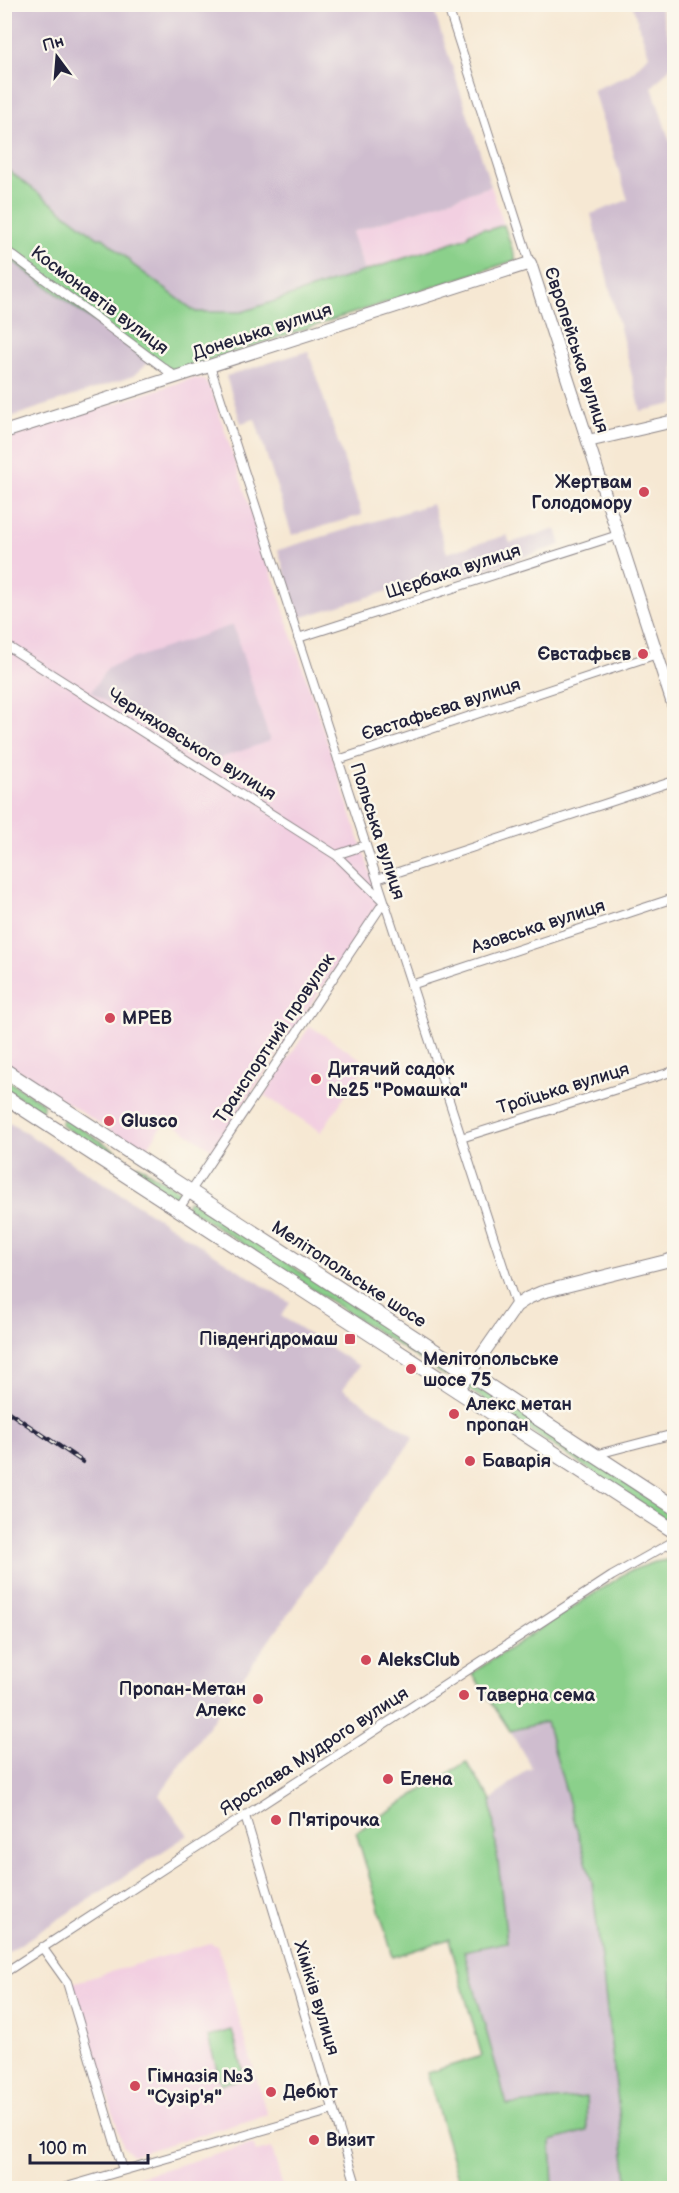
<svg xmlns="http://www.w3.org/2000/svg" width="679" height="2193" viewBox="0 0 679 2193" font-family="'Balsamiq Sans',sans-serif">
<rect width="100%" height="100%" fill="#fbf7ec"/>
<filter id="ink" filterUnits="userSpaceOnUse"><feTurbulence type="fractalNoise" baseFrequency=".0167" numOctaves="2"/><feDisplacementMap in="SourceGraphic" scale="12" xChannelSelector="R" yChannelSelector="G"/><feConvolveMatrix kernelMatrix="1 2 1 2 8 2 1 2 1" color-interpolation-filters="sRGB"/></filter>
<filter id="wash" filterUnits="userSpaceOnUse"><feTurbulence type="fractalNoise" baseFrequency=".008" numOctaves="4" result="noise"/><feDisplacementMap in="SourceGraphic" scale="24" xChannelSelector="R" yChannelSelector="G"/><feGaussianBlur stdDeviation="1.35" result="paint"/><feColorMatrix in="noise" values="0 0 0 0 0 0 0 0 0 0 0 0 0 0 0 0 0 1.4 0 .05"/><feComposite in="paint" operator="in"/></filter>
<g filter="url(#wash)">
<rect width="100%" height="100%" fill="#f6e8d3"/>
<path fill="#f2cfe1" d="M491 186 504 225 488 230 469 233 468 237 365 272 352 232Z
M194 378 204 380 211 389 380 902 213 1150 166 1119 144 1153 5 1062 4 439Z
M310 1026 367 1063 321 1132 264 1095Z
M210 1943 218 1946 267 2115 133 2155 123 2145 72 1983Z
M253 2144 256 2152 272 2148 283 2188H98Z"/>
<path fill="#cfbdcf" d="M4 5H432L491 186 352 232 365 272 242 312H196L132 264 128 259 103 238H98L5 167Z
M632 5H659L674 54V63L652 87 670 142 674 140V404L641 411 591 214 628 200 593 90 631 74 649 55Z
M4 255H5L149 362 133 376 5 419Z
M308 351 362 515 292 535 255 419 241 423 226 376Z
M432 504 447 553 507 535 510 543 556 529 561 545 456 579 441 575 299 618 278 550Z
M233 625 270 741 203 764 91 692 108 667Z
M4 1119 290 1303 281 1316 359 1366 343 1389 414 1437 159 1795 188 1835 5 1954Z
M546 1722 592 1882 628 2188H553L551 2141 586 2097 507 2106 464 1951 507 1941 491 1800 525 1771 532 1768 510 1731Z"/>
<path fill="#8bd08b" stroke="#567963" stroke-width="1.5" d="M4 167 98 238H103L128 259 132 264 196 312H242L468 237 469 233 484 228 488 230 504 225 516 260 176 371 149 362 5 255Z
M4 1078 43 1103V1109L40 1111 5 1089Z
M67 1119 125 1157 126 1163 122 1165 61 1125 63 1120Z
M138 1165 179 1191V1197L176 1199 132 1171 134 1166Z
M188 1201H192L448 1368 449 1374 445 1376 186 1207Z
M469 1384H474L674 1514V1526L468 1389Z
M674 1559V1594L671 1598 674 1601V2188H628L592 1882 546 1722 510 1731 472 1673 627 1572 655 1562Z
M466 1762 491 1800 507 1942 464 1951 507 2105 586 2097 587 2131 551 2141 553 2188H461L427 2073 482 2056 449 1939 393 1957 356 1832Z
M232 2030 245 2078 221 2084 208 2037Z"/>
</g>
<g filter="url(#ink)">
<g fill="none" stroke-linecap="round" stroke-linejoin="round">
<defs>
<path id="street" d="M447 4 530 263
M4 249 176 377
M210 366 516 1306
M298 638 618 535
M4 644 336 855 366 845
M338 760 657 654
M377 879 674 781
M411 985 674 898
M461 1138 674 1071
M178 1210 384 902 336 855
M594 1455 674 1434
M245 1816 357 2188
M42 1947 67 1982 123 2170
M4 1973 612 1576 674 1541
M63 2188 333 2110"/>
<path id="secondary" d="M4 432 530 263 674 707
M588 441 674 421
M457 1391 516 1306 528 1298 542 1292 674 1259"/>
<path id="primary" d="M4 1070 674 1507
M4 1096 674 1531"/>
</defs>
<use href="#street" stroke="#8c8587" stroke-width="10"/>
<use href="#secondary" stroke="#8c8587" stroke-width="14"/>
<use href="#primary" stroke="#8c8587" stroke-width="16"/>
<use href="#street" stroke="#fff" stroke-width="8"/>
<use href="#secondary" stroke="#fff" stroke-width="12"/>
<use href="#primary" stroke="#fff" stroke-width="14"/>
<defs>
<path id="rail" d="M4 1409 83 1462"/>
</defs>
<use href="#rail" stroke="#22223b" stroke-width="4.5"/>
<use href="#rail" stroke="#fbf7ec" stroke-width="2" stroke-dasharray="7" stroke-linecap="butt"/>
</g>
</g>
<g fill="#d1495b" stroke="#fbf7ec" stroke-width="2">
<circle cx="644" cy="492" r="6"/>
<circle cx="643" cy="654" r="6"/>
<circle cx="110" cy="1018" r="6"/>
<circle cx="316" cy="1079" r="6"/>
<circle cx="109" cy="1121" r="6"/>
<rect x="344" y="1333" width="12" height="12" rx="3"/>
<circle cx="411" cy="1369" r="6"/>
<circle cx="454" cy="1414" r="6"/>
<circle cx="470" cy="1461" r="6"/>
<circle cx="366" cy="1660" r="6"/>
<circle cx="464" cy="1695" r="6"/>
<circle cx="258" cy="1699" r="6"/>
<circle cx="388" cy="1779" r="6"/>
<circle cx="276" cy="1820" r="6"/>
<circle cx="135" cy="2086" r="6"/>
<circle cx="271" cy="2092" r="6"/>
<circle cx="314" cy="2140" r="6"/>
</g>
<g text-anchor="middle" stroke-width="5" stroke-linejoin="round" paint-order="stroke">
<g font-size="18" fill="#22223b" stroke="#fbf7ec">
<text transform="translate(100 300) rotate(37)" y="6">Космонавтів вулиця</text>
<text transform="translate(262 331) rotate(-18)" y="6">Донецька вулиця</text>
<text transform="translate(577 350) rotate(72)" y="6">Європейська вулиця</text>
<text transform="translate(453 571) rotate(-18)" y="6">Щєрбака вулиця</text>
<text transform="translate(441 709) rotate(-18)" y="6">Євстафьєва вулиця</text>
<text transform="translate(192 744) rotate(32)" y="6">Черняховського вулиця</text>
<text transform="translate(378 831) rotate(72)" y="6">Польська вулиця</text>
<text transform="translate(538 926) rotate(-18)" y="6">Азовська вулиця</text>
<text transform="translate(274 1038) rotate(-56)" y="6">Транспортний провулок</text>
<text transform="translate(563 1088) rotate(-17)" y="6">Троїцька вулиця</text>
<text transform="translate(349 1274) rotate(33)" y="6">Мелітопольське шосе</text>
<text transform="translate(314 1751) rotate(-33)" y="6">Ярослава Мудрого вулиця</text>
<text transform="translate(317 1998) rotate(73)" y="6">Хіміків вулиця</text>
</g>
<g font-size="18" font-weight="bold" fill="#22223b" stroke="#fbf7ec" text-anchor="start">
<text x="632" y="488" text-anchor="end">Жертвам<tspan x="632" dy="21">Голодомору</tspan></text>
<text x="631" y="660" text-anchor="end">Євстафьєв</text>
<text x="122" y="1024">МРЕВ</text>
<text x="328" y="1075">Дитячий садок<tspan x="328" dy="21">№25 "Ромашка"</tspan></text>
<text x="121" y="1127">Glusco</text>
<text x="338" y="1345" text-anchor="end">Південгідромаш</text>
<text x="423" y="1365">Мелітопольське<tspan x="423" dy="21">шосе 75</tspan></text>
<text x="466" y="1410">Алекс метан<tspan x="466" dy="21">пропан</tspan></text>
<text x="482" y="1467">Баварія</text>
<text x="378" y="1666">AleksClub</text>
<text x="246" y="1695" text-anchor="end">Пропан-Метан<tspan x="246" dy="21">Алекс</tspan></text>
<text x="476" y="1701">Таверна сема</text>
<text x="400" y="1785">Елена</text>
<text x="288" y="1826">П'ятірочка</text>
<text x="147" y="2082">Гімназія №3<tspan x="147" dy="21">"Сузір'я"</tspan></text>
<text x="283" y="2098">Дебют</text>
<text x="326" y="2146">Визит</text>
</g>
</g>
<rect width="679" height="2193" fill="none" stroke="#fbf7ec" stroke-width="24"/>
<g transform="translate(57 57) rotate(344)" stroke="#fbf7ec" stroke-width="4.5" paint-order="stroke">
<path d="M0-4.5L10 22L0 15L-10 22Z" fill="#22223b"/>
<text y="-9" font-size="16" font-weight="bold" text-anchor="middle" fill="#22223b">Пн</text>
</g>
<path d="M30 2154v9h118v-9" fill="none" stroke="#22223b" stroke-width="3"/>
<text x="39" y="2154" font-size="18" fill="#22223b" stroke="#fbf7ec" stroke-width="4.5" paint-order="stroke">100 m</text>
</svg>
